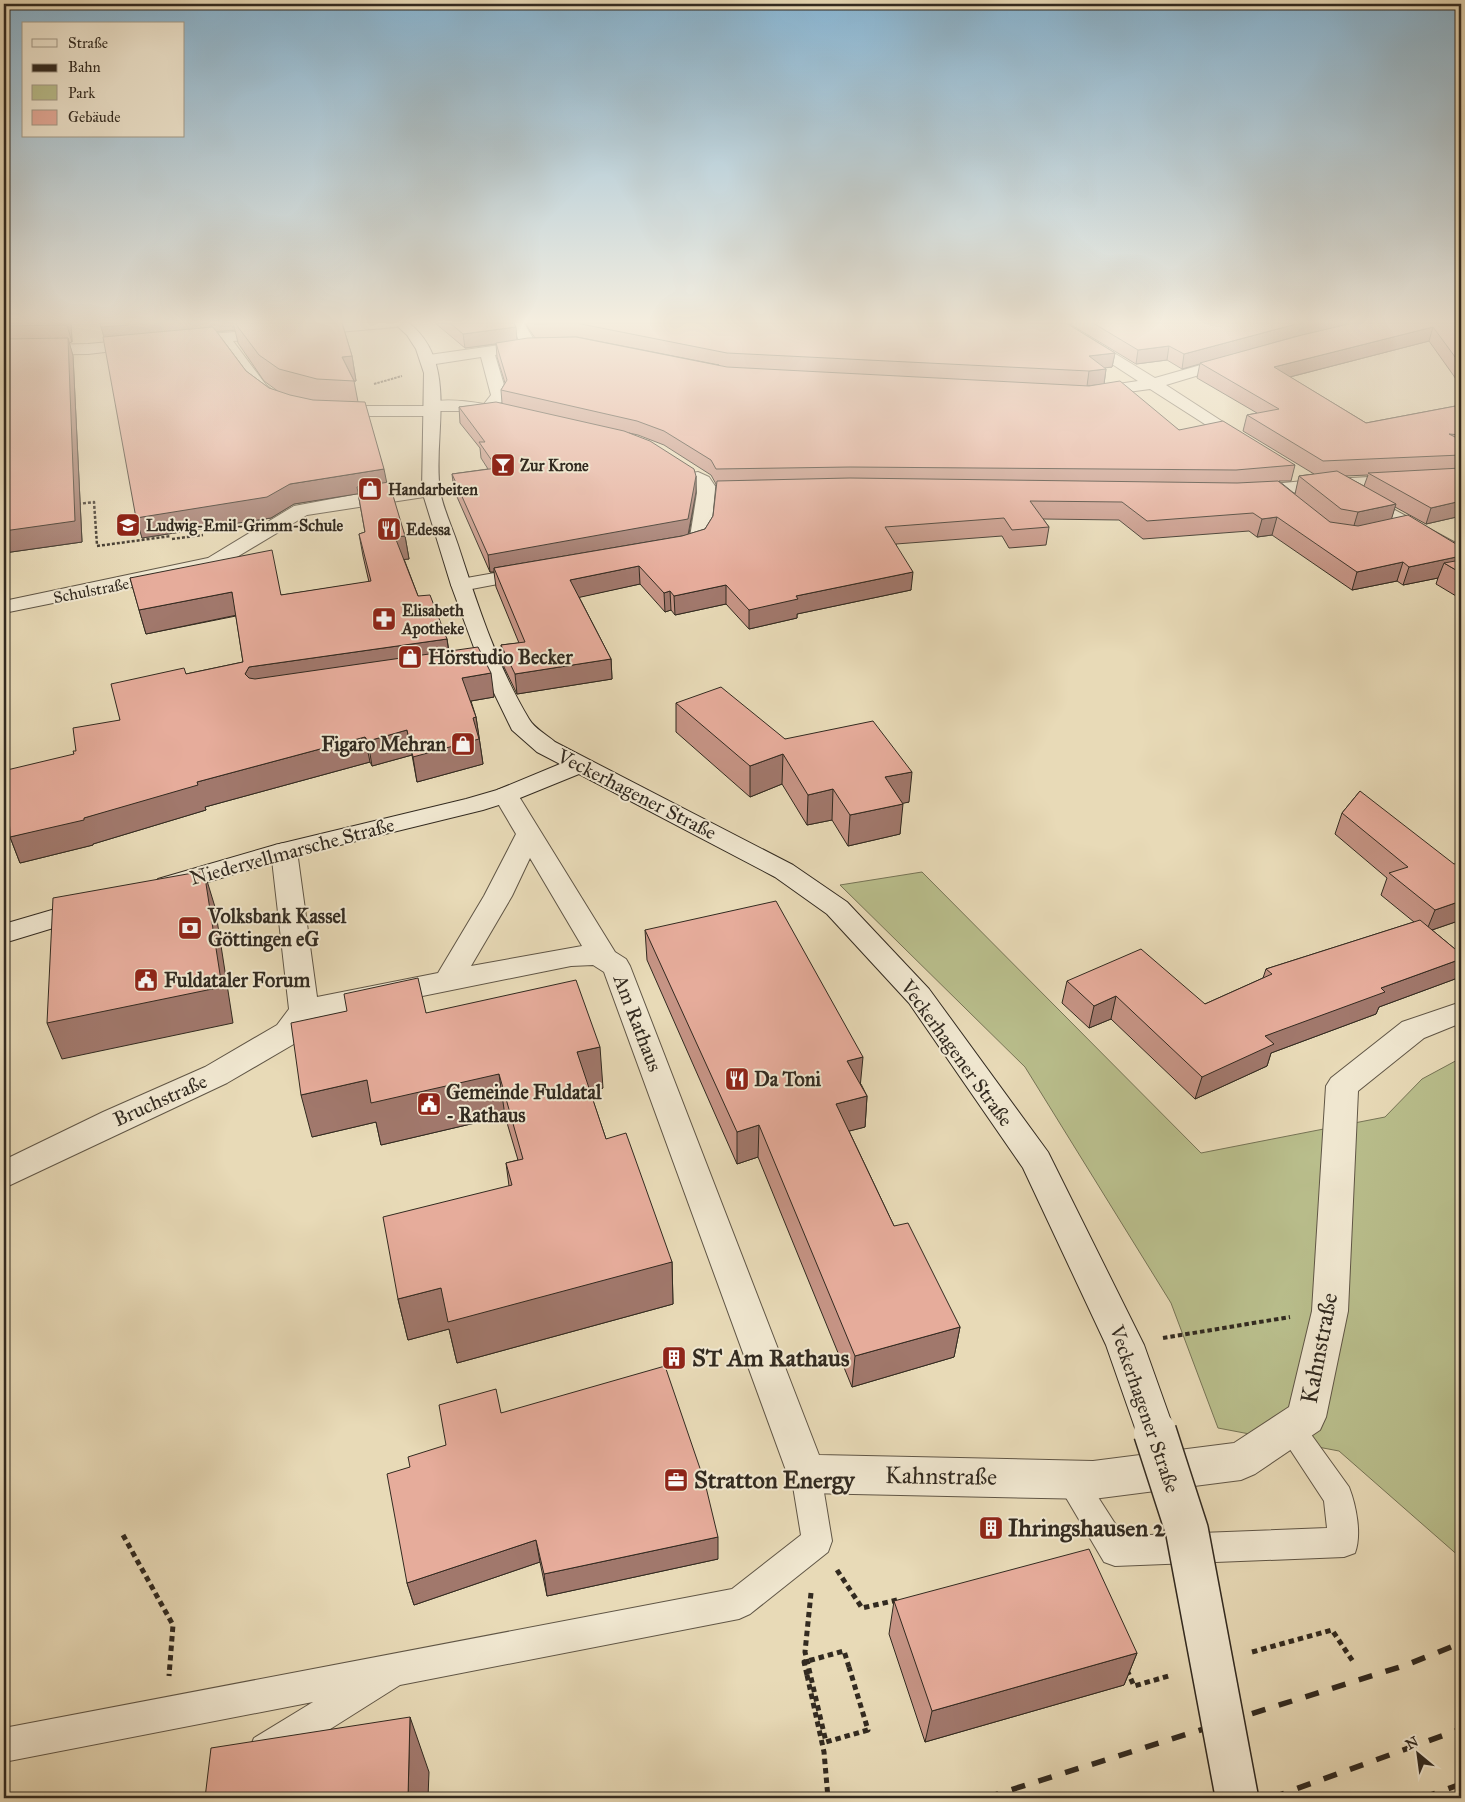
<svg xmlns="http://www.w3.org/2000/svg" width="1465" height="1802" viewBox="0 0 1465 1802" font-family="'IM FELL Great Primer',serif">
<rect width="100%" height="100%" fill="#e8dab7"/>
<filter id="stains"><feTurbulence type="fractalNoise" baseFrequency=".004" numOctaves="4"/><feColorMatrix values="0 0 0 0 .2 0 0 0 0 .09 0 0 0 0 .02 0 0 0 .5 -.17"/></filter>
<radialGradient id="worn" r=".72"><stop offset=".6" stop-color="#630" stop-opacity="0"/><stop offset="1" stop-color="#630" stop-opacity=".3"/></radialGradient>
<path fill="#b9be8c" stroke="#767456" d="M922 872 1201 1153 1385 1117 1422 1079 1461 1058V1558L1339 1451 1218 1428 1171 1303 1025 1067 840 885Z"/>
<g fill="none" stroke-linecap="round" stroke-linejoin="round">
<defs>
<path id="lane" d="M1290 1415 1300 1419 1349 1487C1356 1505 1362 1534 1355 1553L1344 1557 1115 1566 1104 1562 1055 1479 1060 1469 1070 1465 1080 1469 1123 1536 1327 1528 1324 1501 1276 1428 1280 1419Z
M806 1460 816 1464 821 1474 832 1541 828 1552 750 1614 739 1619 400 1685 278 1762 266 1767 254 1762 249 1750 254 1738 313 1702 4 1762V1728L732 1589 801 1535 791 1474 796 1464Z"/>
<path id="street" d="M347 323H403L396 327 233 341 266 385 285 400 277 405C247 398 237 361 217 342L185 344 178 340 185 336Z
M510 323H524L534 340 542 345 534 350 495 355 507 395 499 406 511 408 513 412 511 416 505 417 467 411H440L438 415 432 416H331L325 415 323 411 325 407 331 406H424L426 403C444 398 466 401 484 404L491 395 481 357 429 365 421 360 429 355 520 342Z
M1049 323H1065L1155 378 1229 357H1239L1242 360 1239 363 1166 385 1254 442 1251 446H1239L1150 389 1091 397 1085 395 1083 392 1085 389 1138 381Z
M142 339 150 344 147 347 88 354 4 355V346L88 344Z
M698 472 709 477 715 486H759L762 490 759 494 715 497 711 529 705 545 674 554 667 552 664 548 667 544 690 537 697 493 696 484 689 477 692 473Z
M1461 472V482L1314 490 1251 498 1245 496 1242 492 1245 488 1251 486 1314 480Z
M431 486 437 487 440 491 437 495 307 515 222 566 181 577 4 613V601L208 558 294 506 364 493Z
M1360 491 1461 546V560L1454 558 1353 501 1351 497 1353 493Z
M533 566 540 568 543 572 540 576 461 591 454 589 451 585 454 581 461 579Z
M506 787 515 790 615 952 626 959 630 966 819 1455 1093 1461 1234 1443 1289 1407 1312 1311 1326 1086 1331 1078 1402 1022 1461 1002V1023L1424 1038 1358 1091 1348 1311 1326 1417 1320 1430 1255 1474 1241 1480 1093 1499 806 1493 792 1487 604 972 593 965 571 966 314 1018 299 1041 227 1083 4 1188V1160L103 1112 205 1067 277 1025 289 1009 271 851 275 845 284 843 293 845 297 851 317 997 438 973 484 896 516 834 493 795 497 790ZM530 858 582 946 471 966 512 896Z"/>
<path id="secondary" d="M394 323H409C460 364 432 435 440 491 443 508 452 527 458 545 477 603 497 666 529 719 534 728 547 735 555 742L793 865 847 902 929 989 1048 1152 1144 1345 1175 1432 1169 1445 1155 1450 1141 1445 1106 1345 1023 1168 909 1003 827 914 775 877 579 774 515 800 483 810 291 857 168 894 158 891 154 885 158 879 275 845 466 799 497 790 560 764 537 752 512 730 480 664 451 585 422 491 424 373 416 349 407 335Z
M86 900 96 903 100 909 96 915 4 943V924Z"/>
</defs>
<use href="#lane" stroke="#605646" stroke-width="2"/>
<use href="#street" stroke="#605646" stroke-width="2"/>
<use href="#secondary" stroke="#322a20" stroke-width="2"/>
<path stroke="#322a20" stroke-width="2" stroke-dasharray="2.5 1" stroke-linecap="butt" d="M374 384 402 376"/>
<path stroke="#322a20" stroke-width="2.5" stroke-dasharray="3 2" stroke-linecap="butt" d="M78 504 94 502 97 545
M172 539 203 535
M97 546 171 536"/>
<path stroke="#322a20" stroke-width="4" stroke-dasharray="4.5 3" stroke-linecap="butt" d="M1163 1338 1290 1317"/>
<path stroke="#322a20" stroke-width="5" stroke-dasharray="5.5 4" stroke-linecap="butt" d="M123 1535 173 1625 169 1676
M837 1570 862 1608 897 1600
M811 1593 805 1652 826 1742 868 1730 849 1667
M1252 1652 1332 1630 1354 1663
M1127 1670 1134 1686 1172 1675
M807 1675 824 1752 828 1798"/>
<use href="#lane" fill="#f0e7d0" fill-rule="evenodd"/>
<use href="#street" fill="#f0e7d0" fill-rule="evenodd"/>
<use href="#secondary" fill="#f0e7d0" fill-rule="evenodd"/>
<path stroke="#322a20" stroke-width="5.5" stroke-dasharray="14 14" stroke-linecap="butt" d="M985 1798 1406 1665 1461 1643
M1271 1798 1461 1729
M1422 1798 1461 1784"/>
<defs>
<path id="secondary-bridge" d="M1155 1432 1187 1531 1237 1798"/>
</defs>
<use href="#secondary-bridge" stroke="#322a20" stroke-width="45" stroke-linecap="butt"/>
<path stroke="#322a20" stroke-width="5" stroke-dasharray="5.5 4" stroke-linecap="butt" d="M807 1675 804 1662 844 1651 849 1667"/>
<use href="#secondary-bridge" stroke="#f0e7d0" stroke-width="42"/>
</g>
<path fill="#c69485" stroke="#322a20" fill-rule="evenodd" d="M4 323H71L72 342 69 343 73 356 82 542 4 553Z
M100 323H342L352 356 356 381H354L358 402 405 536 409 559H404L418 596 447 639 449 651 494 697 471 701 476 717 483 764 417 782 412 755 372 766 370 762 205 807 206 810 93 844V845L20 863 10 837 76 751 186 674 243 662 236 616 146 634 130 578 282 595 369 582 363 556 359 534 365 532 358 493 294 504 271 518 142 538 104 336ZM235 330 238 343 264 381 279 392 269 388 246 371 217 332Z
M435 323H514L517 340 719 365 577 337 535 338 525 323H1066L1115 353 1112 367 1104 368 1106 369 1104 384 1179 430 1295 465 1291 481H1279L1295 494 1299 476 1314 474 1243 431 1247 415 1257 413 1197 378 1200 363 1219 358 1182 369 1167 360 1136 364 1068 323H1461V386L1429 341 1290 377 1366 423 1461 405V516L1426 524 1395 507 1391 519 1461 547V599L1436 584 1438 578 1403 585 1397 581 1352 590 1272 535 1257 537 1249 531 1143 539 1119 520 1043 519 1049 527 1046 545 1009 548 1002 536 896 544 911 590 797 614V618L749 629 726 604 675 615 671 610 665 612 640 584 579 597 611 659 612 679 517 694 503 665 501 645 519 643 496 587 494 572H490L454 490 452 474 488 469 481 458 480 448 460 423 459 407 502 403 501 390 505 383 497 357 496 344 465 348ZM629 433 638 435 664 445 711 475 716 484 713 516 705 529 689 534 696 492V476ZM1368 475 1364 486 1345 476Z
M676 703 785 739 909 802 902 803 900 834 848 846 832 820 807 825 782 784 750 797 676 732Z
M1360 791 1461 920 1432 930 1461 954V965L1455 979 1379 1007 1376 1014 1271 1053 1267 1066 1195 1099 1111 1019 1089 1028 1062 1003 1067 981 1205 1004 1263 978 1266 969 1414 922 1381 895 1387 878 1335 834 1342 813Z
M645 930 861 1084 867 1096 865 1127 849 1131 894 1226 960 1327 954 1357 852 1387 758 1157 737 1164 647 960Z
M426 1013 603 1088 590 1092 606 1139 672 1262 673 1304 457 1363 449 1329 408 1340 398 1299 509 1186 506 1163 518 1160 505 1116 381 1145 376 1122 312 1137Z
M501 1413 718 1559 547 1596 540 1562 414 1605 407 1583 446 1445Z
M894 1601 1137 1653 1124 1685 925 1742 889 1634Z"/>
<path fill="#a1786c" stroke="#322a20" d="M67 323H71L72 342 67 325Z
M154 323H233L235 330 105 341 101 327Z
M1300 323H1356L1294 337 1182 369 1184 354Z
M516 327 517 341 465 348 463 334Z
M1433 327 1429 341 1270 382 1274 367Z
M68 338 73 356 82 542 4 553V531Z
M1169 346 1167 360 1136 364 1138 350Z
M1115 353 1112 367 1087 370 1089 356Z
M352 356 356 381H354L342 357Z
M1106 369 1104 384 1087 386 1089 371Z
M384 469 388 489 294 504 271 518 142 538 136 518 290 484Z
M696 476V492L688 535 494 568V572H490L488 555Z
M1461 501V516L1426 524 1431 508Z
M1396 504 1390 524 1352 532 1358 512Z
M1277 517 1272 535 1257 537 1262 519Z
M405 536 409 559 399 560 395 537Z
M1461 556V573L1444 563 1438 578 1403 585 1409 567Z
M1403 562 1397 581 1352 590 1357 572Z
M639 566 640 584 572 599 570 580Z
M913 572 911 590 797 614V618L749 629V610L796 596Z
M726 585V604L675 615 674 596Z
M670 591 671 610 665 612 664 593Z
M232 592 237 615 146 634 139 610Z
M447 639 450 663 255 691 245 674 249 667Z
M4 642 6 656 4 657Z
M611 659 612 679 517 694 515 674Z
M491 673 494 697 465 702 462 678Z
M476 717 483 764 417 782 413 757 473 718Z
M407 730 412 755 372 766 368 741Z
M365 737 370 762 205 807 206 810 93 844V845L20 863 10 837 84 818 197 782Z
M783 754 782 784 750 797V766Z
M912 772 909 802 882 808 885 777Z
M833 789 832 820 807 825 808 795Z
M903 804 900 834 848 846 850 815Z
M204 871 215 907 233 1023 62 1059 47 1023Z
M1461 901V920L1426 932 1435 910Z
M1461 959V965L1455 979 1379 1007 1376 1014 1271 1053 1267 1066 1195 1099 1202 1077 1265 1036 1381 988Z
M1116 996 1111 1019 1089 1028 1094 1006Z
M600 1047 603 1088 581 1094 577 1052Z
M863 1057 860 1088 847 1061Z
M499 1074 505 1116 381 1145 376 1122 312 1137 301 1095 367 1080Z
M867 1096 865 1127 834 1135 836 1104Z
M759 1125 758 1157 737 1164V1132Z
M672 1262 673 1304 457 1363 449 1329 408 1340 398 1299 441 1288Z
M960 1327 954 1357 852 1387 855 1356Z
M718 1537V1559L547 1596 544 1574Z
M536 1540 540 1562 414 1605 407 1583Z
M1137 1653 1124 1685 925 1742 932 1711Z
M410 1717 429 1772 428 1798H408Z"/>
<path fill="#e6ac9b" stroke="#322a20" d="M4 323H67V325L4 326Z
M100 323H154L101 327Z
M235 323H342L352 356 342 357 354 381 317 379 279 369 259 355Z
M450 323H514L516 327 463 334Z
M533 323H1066L1115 353 1089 356 1106 369 1089 371 727 353 576 323 534 324Z
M1093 323H1300L1184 354 1169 346 1138 350Z
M1353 323H1461V365L1433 327 1274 367 1366 423 1461 405V435L1449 434 1461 440V455L1323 461 1247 415 1279 409 1200 363 1302 335Z
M213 327 246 371 269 388 290 395 313 400 365 402 384 469 290 484 267 497 136 518 103 337Z
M576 337 727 367 1089 386 1120 381 1179 430 1223 421 1295 465 1236 470 850 467 716 469 711 460 664 431 637 421 501 390 507 380 496 343 528 338Z
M68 338 75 521 4 531V339Z
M496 402 624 431 650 441 694 469 696 476 688 519 488 555 452 474 497 468 479 442H485L459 407Z
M1461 468V501L1431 508 1368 473Z
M1337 471 1396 504 1358 512 1341 509 1299 476Z
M850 478 1237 483 1278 481 1330 522 1358 526 1408 515 1461 547V556L1409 567 1403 562 1357 572 1277 517 1262 519 1253 513 1147 521 1122 502 1030 501 1049 527 1012 530 1004 518 885 527 913 572 796 596 798 599 749 610 726 585 674 596 670 591 664 593 639 566 570 580 611 659 515 674 501 645 525 642 494 568 682 536 705 529 713 516 717 481Z
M389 482 405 536 395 537 418 596 430 595 447 639 249 667 245 674 249 678 255 679 478 647 491 673 462 678 476 717 473 718 479 739 413 757 407 730 368 741 365 737 197 782 198 785 84 818V820L10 837 7 770 74 754 73 751H76L73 728 120 720 111 684 184 668 186 674 243 662 232 592 139 610 130 578 272 550 281 595 371 581 359 534 365 532 357 487Z
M1461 560V573L1444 563Z
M721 687 785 739 873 721 912 772 885 777 903 804 850 815 833 789 808 795 783 754 750 766 676 703Z
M1360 791 1454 864 1461 863V901L1435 910 1389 873 1408 867 1342 813Z
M204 871 222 987 47 1023 53 898Z
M776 901 863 1057 847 1061 867 1096 836 1104 894 1226 908 1223 960 1327 855 1356 759 1125 737 1132 645 930Z
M1420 920 1461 954V959L1381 988 1385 992 1265 1036 1274 1044 1202 1077 1116 996 1094 1006 1067 981 1141 949 1205 1004 1272 974 1266 969Z
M418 978 426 1013 576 980 600 1047 577 1052 606 1139 626 1133 672 1262 448 1322 441 1288 398 1299 383 1217 512 1185 506 1163 523 1159 499 1074 371 1103 367 1080 301 1095 291 1023 347 1011 344 994Z
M665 1366 705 1483 718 1537 544 1574 536 1540 407 1583 387 1474 410 1467 408 1457 446 1445 439 1405 496 1389 501 1413Z
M1089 1549 1137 1653 932 1711 894 1601Z
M410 1717 408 1798H205L211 1748Z"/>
<linearGradient id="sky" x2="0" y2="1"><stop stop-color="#88b6d4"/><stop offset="0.56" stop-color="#f5eedf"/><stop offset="1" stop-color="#f5eedf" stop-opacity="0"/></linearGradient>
<rect width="1465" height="575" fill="url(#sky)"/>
<defs>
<symbol id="bar-square" viewBox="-11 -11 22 22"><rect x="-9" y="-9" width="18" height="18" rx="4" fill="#8f2418" stroke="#f0e7d0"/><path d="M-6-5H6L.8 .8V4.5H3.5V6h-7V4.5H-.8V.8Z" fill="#fff"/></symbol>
<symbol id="shop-square" viewBox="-11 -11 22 22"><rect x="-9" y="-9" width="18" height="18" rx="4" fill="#8f2418" stroke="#f0e7d0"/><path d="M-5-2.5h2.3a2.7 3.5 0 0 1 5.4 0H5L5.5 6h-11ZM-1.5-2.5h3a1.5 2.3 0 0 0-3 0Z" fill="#fff"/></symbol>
<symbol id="school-square" viewBox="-11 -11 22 22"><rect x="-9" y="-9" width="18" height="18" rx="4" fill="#8f2418" stroke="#f0e7d0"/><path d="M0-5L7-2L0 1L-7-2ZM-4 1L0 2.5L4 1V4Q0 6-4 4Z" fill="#fff"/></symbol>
<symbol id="restaurant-square" viewBox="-11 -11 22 22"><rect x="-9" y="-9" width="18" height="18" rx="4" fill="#8f2418" stroke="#f0e7d0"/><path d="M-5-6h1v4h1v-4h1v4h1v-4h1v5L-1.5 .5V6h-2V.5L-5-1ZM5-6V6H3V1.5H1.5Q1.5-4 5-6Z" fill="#fff"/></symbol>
<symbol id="pharmacy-square" viewBox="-11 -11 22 22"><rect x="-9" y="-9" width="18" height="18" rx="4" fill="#8f2418" stroke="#f0e7d0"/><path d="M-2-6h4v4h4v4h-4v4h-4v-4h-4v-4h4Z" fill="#fff"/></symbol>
<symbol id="bank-square" viewBox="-11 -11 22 22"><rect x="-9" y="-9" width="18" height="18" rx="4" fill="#8f2418" stroke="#f0e7d0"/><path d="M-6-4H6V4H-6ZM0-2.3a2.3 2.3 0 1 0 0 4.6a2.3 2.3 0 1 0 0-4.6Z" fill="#fff"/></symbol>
<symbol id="civic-square" viewBox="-11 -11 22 22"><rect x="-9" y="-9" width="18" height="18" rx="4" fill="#8f2418" stroke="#f0e7d0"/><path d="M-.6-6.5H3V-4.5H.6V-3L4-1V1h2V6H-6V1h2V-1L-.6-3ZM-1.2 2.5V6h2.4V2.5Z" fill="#fff"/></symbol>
<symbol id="building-square" viewBox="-11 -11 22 22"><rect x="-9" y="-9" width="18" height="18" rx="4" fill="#8f2418" stroke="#f0e7d0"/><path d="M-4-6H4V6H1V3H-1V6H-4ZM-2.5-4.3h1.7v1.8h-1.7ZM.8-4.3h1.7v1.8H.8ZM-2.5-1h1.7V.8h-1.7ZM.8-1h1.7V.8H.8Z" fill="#fff"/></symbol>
<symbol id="office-square" viewBox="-11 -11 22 22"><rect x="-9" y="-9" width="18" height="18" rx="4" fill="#8f2418" stroke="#f0e7d0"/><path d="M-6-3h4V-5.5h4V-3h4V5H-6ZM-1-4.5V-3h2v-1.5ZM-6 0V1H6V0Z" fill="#fff"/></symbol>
</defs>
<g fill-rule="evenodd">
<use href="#bar-square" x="489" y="451" width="28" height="28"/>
<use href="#shop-square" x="356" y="475" width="28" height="28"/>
<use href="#school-square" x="114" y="511" width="28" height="28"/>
<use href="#restaurant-square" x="375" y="515" width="28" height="28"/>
<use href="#pharmacy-square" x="370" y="605" width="28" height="28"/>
<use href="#shop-square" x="396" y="643" width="28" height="28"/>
<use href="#shop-square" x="449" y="730" width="28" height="28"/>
<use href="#bank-square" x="176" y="914" width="28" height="28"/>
<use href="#civic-square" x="132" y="966" width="28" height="28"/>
<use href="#restaurant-square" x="723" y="1065" width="28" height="28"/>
<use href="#civic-square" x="415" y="1090" width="28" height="28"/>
<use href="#building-square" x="660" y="1344" width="28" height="28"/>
<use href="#office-square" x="662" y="1466" width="28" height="28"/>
<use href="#building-square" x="977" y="1514" width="28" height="28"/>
</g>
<g text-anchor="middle" stroke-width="4" stroke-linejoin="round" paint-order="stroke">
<g font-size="16" font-weight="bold" fill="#322a20" stroke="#f0e7d0" text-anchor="start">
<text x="520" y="471">Zur Krone</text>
<text x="388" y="495">Handarbeiten</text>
<text x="146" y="531">Ludwig-Emil-Grimm-Schule</text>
<text x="406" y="535">Edessa</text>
<text x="402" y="616">Elisabeth<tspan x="402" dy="18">Apotheke</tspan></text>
</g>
<g font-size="16" fill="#322a20" stroke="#f0e7d0">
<text transform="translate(91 590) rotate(-11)" y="6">Schulstraße</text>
</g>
<g font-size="20" font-weight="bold" fill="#322a20" stroke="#f0e7d0" text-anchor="start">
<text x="428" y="664">Hörstudio Becker</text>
<text x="446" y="751" text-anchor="end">Figaro Mehran</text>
<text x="208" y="923">Volksbank Kassel<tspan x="208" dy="23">Göttingen eG</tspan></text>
<text x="164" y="987">Fuldataler Forum</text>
<text x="754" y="1086">Da Toni</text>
<text x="446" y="1099">Gemeinde Fuldatal<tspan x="446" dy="23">- Rathaus</tspan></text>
</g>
<g font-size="20" fill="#322a20" stroke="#f0e7d0">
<text transform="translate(637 794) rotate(27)" y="7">Veckerhagener Straße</text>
<text transform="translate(292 851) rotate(-15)" y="7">Niedervellmarsche Straße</text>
<text transform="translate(638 1023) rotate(69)" y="7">Am Rathaus</text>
<text transform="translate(957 1053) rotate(54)" y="7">Veckerhagener Straße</text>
<text transform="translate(160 1100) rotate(-24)" y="7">Bruchstraße</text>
<text transform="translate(1145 1409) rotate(71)" y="7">Veckerhagener Straße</text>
</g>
<g font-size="24" fill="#322a20" stroke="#f0e7d0">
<text transform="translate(1319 1348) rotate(-79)" y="8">Kahnstraße</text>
<text transform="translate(941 1476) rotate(1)" y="8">Kahnstraße</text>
</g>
<g font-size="24" font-weight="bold" fill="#322a20" stroke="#f0e7d0" text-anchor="start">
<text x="692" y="1366">ST Am Rathaus</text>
<text x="694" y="1488">Stratton Energy</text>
<text x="1008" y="1536">Ihringshausen 2</text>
</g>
</g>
<rect width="1465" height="1802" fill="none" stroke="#e8dab7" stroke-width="20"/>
<rect x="5" y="5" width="1455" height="1792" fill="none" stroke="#322a20" stroke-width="2.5"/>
<rect x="10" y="10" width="1445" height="1782" fill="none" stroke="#322a20"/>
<rect x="22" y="22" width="162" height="115" fill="#f0e7d0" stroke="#a49b8a"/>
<rect x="32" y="39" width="25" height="8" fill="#f0e7d0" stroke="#a49b8a"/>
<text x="68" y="48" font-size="15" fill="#322a20">Straße</text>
<rect x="32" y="64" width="25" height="8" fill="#322a20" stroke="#a49b8a"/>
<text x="68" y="72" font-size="15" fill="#322a20">Bahn</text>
<rect x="32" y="85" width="25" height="15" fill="#b9be8c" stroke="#a49b8a"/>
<text x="68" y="98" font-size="15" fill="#322a20">Park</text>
<rect x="32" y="110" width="25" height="15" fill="#e6ac9b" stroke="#a49b8a"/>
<text x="68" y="122" font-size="15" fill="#322a20">Gebäude</text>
<g transform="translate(1418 1754) rotate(331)" stroke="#f0e7d0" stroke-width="4" paint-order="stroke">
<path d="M0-4L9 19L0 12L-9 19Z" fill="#322a20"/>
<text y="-8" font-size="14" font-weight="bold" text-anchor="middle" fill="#322a20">N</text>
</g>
<rect width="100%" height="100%" filter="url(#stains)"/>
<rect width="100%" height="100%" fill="url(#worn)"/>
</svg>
